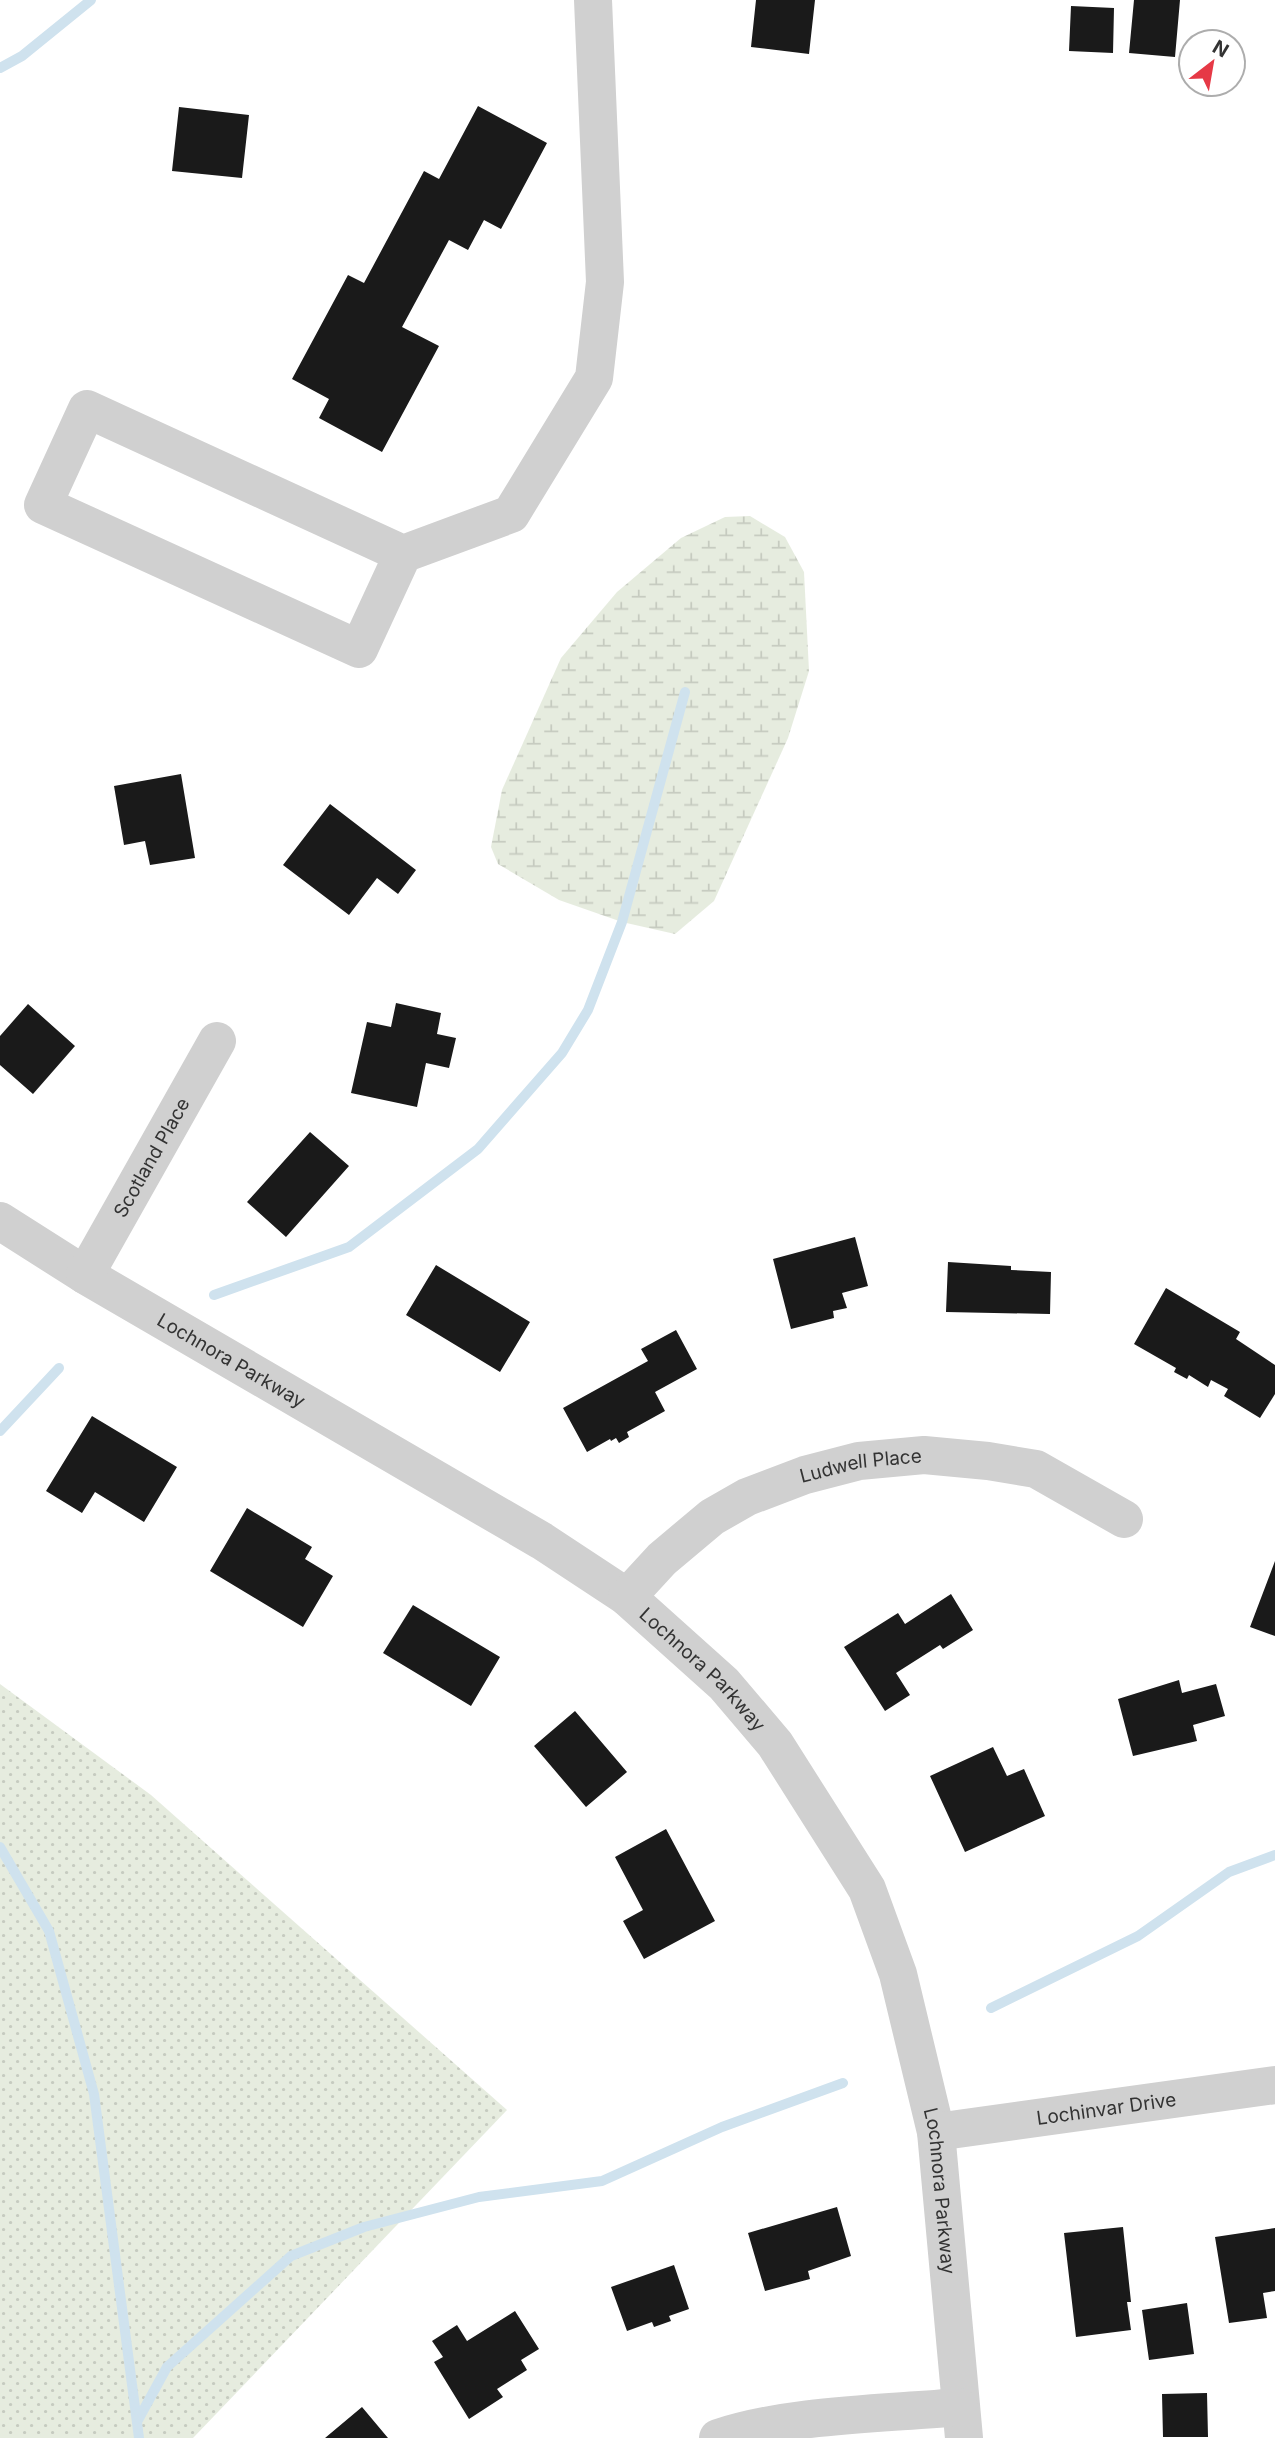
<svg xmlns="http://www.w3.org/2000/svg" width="1275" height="2438" viewBox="0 0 1275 2438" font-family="Inter,sans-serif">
<defs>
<pattern id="wetland-marsh" width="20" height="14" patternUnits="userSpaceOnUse" patternTransform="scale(1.75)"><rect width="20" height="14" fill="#e6ecdf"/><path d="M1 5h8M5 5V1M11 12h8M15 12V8" fill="none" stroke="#c6cbc0"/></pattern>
<pattern id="park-dots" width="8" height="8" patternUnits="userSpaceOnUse" patternTransform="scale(1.75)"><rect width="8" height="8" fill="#e6ecdf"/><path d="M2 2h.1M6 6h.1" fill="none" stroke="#c6cbc0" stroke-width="1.8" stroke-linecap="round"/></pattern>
</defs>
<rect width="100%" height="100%" fill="#fff"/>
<path fill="url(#wetland-marsh)" d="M750 516 785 537 804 572 809 671 788 738 714 901 675 934 622 922 559 900 498 864 491 847 502 790 561 658 617 592 681 538 725 517Z"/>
<path fill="url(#park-dots)" d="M0 1684 151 1795 507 2110 193 2438H0Z"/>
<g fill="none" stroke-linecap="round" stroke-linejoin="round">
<path stroke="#cfe2ee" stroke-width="10" d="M0 68 22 56 91 0
M214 1295 349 1247 478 1149 562 1053 588 1010 622 922 685 692
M0 1431 59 1368
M0 1847 49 1931 94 2094 139 2438
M991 2008 1138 1936 1229 1872 1275 1855
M138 2420 167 2367 291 2256 364 2227 479 2197 602 2181 722 2127 843 2083"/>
</g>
<path fill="#1a1a1a" d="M756 0H815L809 54 751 47Z
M1134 0H1180L1175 57 1129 53Z
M1071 6 1114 8 1113 53 1069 51Z
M478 106 547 143 501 229 484 220 468 250 449 240 402 327 439 346 382 452 319 418 329 399 292 379 348 275 364 283 424 171 439 179Z
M179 107 249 115 242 178 172 171Z
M181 774 195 858 150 865 145 841 124 845 114 786Z
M330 804 416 870 398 894 377 878 349 915 283 865Z
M396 1003 441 1013 437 1034 456 1038 449 1068 426 1063 417 1107 351 1093 367 1022 391 1027Z
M28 1004 75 1046 33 1094 0 1065V1036Z
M310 1132 349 1166 286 1237 247 1202Z
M855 1237 868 1286 842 1293 847 1308 833 1311 834 1318 791 1329 773 1259Z
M948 1262 1011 1266V1270L1051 1272 1050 1314 946 1312Z
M436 1265 530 1322 500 1372 406 1315Z
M1166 1288 1240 1332 1236 1339 1275 1365V1394L1260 1418 1224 1396 1228 1389 1211 1380 1208 1387 1189 1375 1187 1379 1174 1372 1176 1368 1134 1344Z
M676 1330 697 1369 655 1392 665 1411 627 1432 629 1437 619 1443 616 1438 611 1441 610 1439 587 1452 563 1408 648 1361 641 1349Z
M92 1416 177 1467 144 1522 95 1492 82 1513 46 1491Z
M247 1508 312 1547 305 1559 333 1576 303 1627 210 1571Z
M1275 1561V1636L1250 1627Z
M951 1594 973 1630 943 1649 940 1645 896 1673 910 1695 885 1711 844 1647 898 1613 905 1624Z
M413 1605 500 1657 471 1706 383 1653Z
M1179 1680 1182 1693 1216 1684 1225 1716 1193 1725 1197 1741 1133 1756 1118 1699Z
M575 1711 627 1772 586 1807 534 1746Z
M993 1747 1007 1776 1024 1769 1045 1816 965 1852 930 1776Z
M666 1829 715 1921 644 1959 623 1921 643 1910 615 1857Z
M837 2207 851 2256 808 2271 810 2279 765 2291 748 2233Z
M1123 2227 1131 2302H1127L1131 2330 1076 2337 1064 2233Z
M1275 2228V2291L1263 2293 1267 2318 1229 2323 1215 2237Z
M674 2265 689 2309 669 2316 671 2321 654 2327 652 2322 627 2331 611 2287Z
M1187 2303 1194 2354 1149 2360 1142 2310Z
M515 2311 539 2349 521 2360 527 2370 497 2389 503 2397 469 2419 434 2362 443 2357 432 2341 457 2325 467 2341Z
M1207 2393 1208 2437H1163L1162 2394Z
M362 2407 388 2438H325Z"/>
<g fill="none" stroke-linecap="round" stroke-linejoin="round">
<g stroke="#d0d0d0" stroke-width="38">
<path d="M403 554 87 409 43 505 359 649 403 554 511 514 594 378 605 282 593 0"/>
<path id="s1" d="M0 1221 85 1275 542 1541 627 1597 724 1684 775 1744 867 1889 898 1974 936 2132 964 2438"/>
<path id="s2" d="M85 1275 217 1041"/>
<path id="s3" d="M627 1597 662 1559 712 1517 747 1497 805 1475 859 1461 924 1455 988 1461 1036 1469 1124 1519"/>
<path id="s4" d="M936 2132 1275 2085"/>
<path d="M718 2438C791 2414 882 2414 959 2407"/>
</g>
</g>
<g text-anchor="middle" stroke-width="7" stroke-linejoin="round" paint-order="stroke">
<g font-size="19" fill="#333" stroke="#fff">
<text dy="7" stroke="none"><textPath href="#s2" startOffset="135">Scotland Place</textPath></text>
<text dy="7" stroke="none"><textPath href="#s1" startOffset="270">Lochnora Parkway</textPath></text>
<text dy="7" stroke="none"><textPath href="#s3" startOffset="276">Ludwell Place</textPath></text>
<text dy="7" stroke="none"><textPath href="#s1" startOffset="836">Lochnora Parkway</textPath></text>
<text dy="7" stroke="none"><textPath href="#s4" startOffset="172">Lochinvar Drive</textPath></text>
<text dy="7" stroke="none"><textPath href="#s1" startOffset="1424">Lochnora Parkway</textPath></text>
</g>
</g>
<g transform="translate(1212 63) rotate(31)"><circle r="33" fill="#ffffff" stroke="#adadad" stroke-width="2"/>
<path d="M0-5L12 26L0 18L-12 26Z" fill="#e63946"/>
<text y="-10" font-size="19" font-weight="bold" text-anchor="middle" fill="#333333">N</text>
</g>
</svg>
